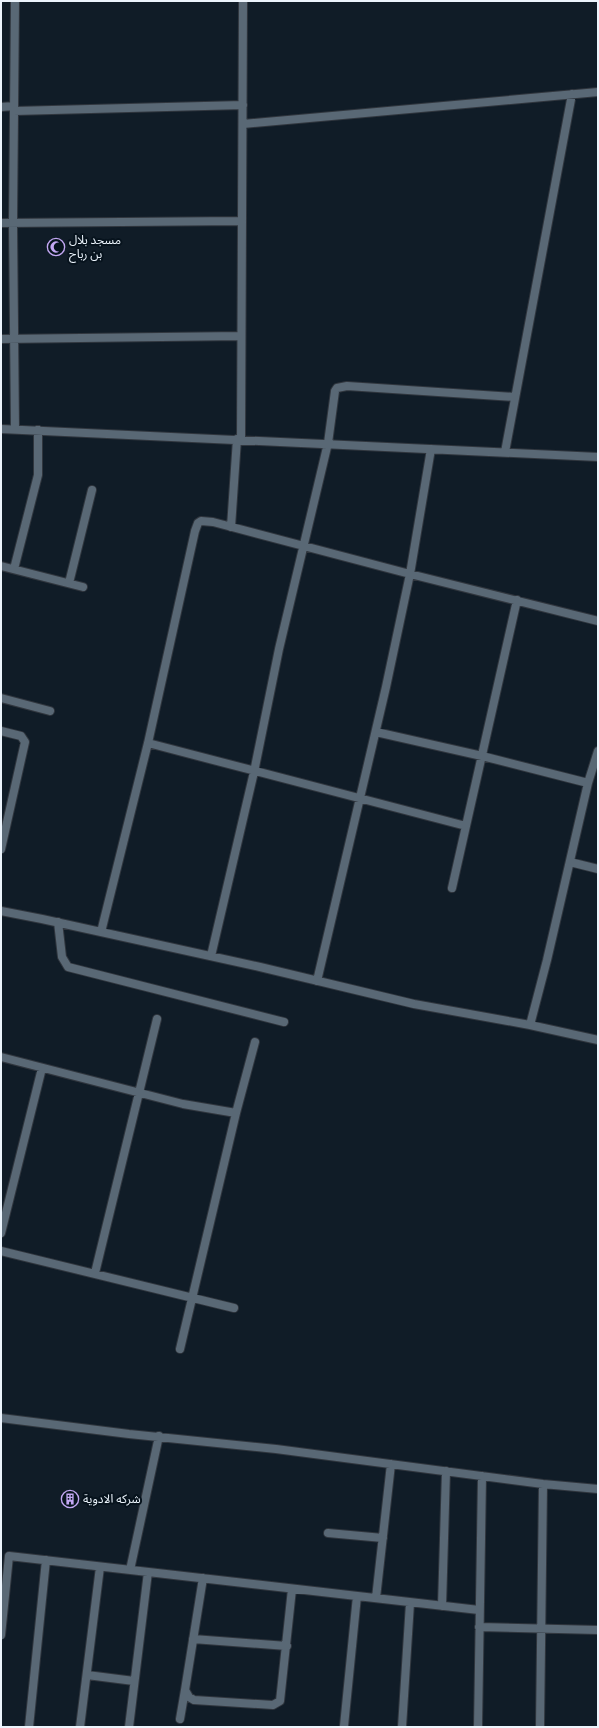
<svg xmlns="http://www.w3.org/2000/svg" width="599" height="1728" viewBox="0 0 599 1728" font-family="Overpass,'Noto Sans Arabic',sans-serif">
<rect width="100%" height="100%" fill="#101c27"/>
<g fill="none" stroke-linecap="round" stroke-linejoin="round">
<defs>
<path id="minor" d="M15 1 13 223 15 429
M1 107 14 106
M14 111 243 105
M243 124 598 92
M1 223 241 221
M1 339 241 336
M1 429 598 457
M241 440 243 1
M505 452 572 94
M231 527 237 439
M1 566 83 587
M14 569 38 475V430
M69 583 92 490
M1 698 50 711
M1 731 21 736 25 742 1 849
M376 732 482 756 588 783
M148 743 466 826 452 888
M466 826 517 600
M570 862 598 869
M1 911 42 919 260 967 414 1004 530 1025 598 1040
M58 922 62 957 68 967 284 1022
M101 932 148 743 195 531 198 523 201 521 213 522 410 574 598 621
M211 956 254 772 279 649 328 443 335 391 337 388 347 386 515 397
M317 981 386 687 410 574 431 449
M530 1025 547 960 588 783 598 751
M1 1057 183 1104 236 1113
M1 1233 42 1068
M1 1251 234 1308
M95 1273 157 1019
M180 1349 236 1113 255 1042
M1 1418 129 1434 276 1449 543 1484 598 1489
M328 1533 383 1538
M130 1570 159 1436
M203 1578 185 1690 189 1697 194 1700 273 1705 280 1701 292 1589
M376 1598 391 1464
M442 1606 446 1471
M479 1627 598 1630
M1 1635 9 1556 479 1610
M193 1639 287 1646
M87 1675 134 1681
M180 1719 185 1690
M344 1726 357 1596
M29 1727 46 1560
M80 1727 100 1567
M129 1727 148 1572
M402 1727 410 1603
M478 1727 482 1476
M540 1727 543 1484"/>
</defs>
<use href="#minor" stroke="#30363e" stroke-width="10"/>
<use href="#minor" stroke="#596875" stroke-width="8"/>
</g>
<defs>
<symbol id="mosque-ring" viewBox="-11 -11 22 22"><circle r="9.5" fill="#07131d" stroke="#c2a7f2" stroke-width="1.5"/><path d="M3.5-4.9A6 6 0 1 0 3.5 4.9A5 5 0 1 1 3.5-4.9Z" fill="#c2a7f2"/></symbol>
<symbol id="building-ring" viewBox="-11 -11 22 22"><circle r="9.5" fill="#07131d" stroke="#c2a7f2" stroke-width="1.5"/><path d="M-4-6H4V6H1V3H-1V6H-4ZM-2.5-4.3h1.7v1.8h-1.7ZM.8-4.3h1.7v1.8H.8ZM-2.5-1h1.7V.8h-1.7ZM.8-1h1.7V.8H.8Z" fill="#c2a7f2"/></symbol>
</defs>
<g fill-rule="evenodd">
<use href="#mosque-ring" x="46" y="237" width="20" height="20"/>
<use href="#building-ring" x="60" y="1489" width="20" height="20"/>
</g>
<g text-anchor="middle" stroke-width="4" stroke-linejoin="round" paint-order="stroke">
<g font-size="12" fill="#ecf4fc" stroke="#07131d" text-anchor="start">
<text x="69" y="244">مسجد بلال<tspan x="69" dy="14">بن رباح</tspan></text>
<text x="83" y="1503">شركه الادوية</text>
</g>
</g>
<rect width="599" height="1728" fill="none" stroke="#ecf4fc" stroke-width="4"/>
</svg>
